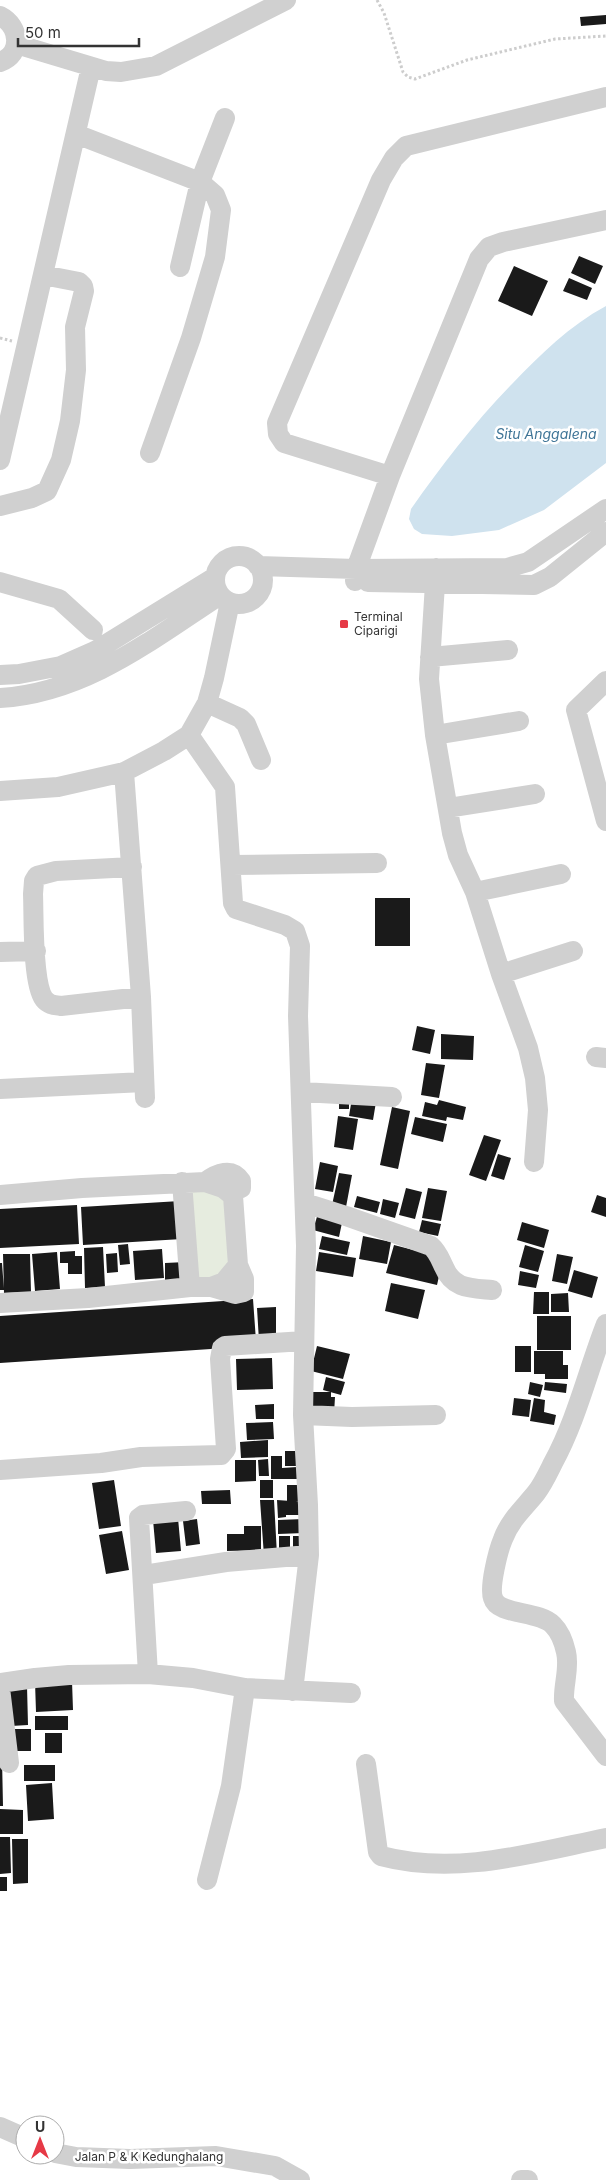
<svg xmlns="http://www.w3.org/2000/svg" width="606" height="2180" viewBox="0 0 606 2180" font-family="Inter,sans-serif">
<rect width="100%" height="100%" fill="#fff"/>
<path fill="#e6ecdf" d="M209 1184 224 1194 229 1263 213 1281H197L189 1193Z"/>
<path fill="#cfe2ee" d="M606 306V463L544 510 499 530 452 536 422 534 414 529 409 519 411 509C442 465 474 423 512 384 541 354 569 326 606 306Z"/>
<path fill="#1a1a1a" d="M606 15V24L581 26 580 17Z
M579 256 603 266 595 284 571 273Z
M514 266 548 281 532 316 498 301Z
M569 278 592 288 587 300 563 291Z
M375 898H410V946H375Z
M417 1026 435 1030 430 1054 412 1050Z
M441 1034 474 1036 473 1060 441 1059Z
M426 1063 445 1065 439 1098 421 1095Z
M352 1098 376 1102 373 1120 349 1116Z
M439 1100 466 1107 463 1120 447 1117 446 1121 422 1116 425 1102 437 1105Z
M339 1101H349V1109H339Z
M392 1107 410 1111 398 1169 380 1165Z
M338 1116 358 1119 353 1150 334 1147Z
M415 1117 447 1124 443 1142 411 1134Z
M484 1135 501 1140 486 1181 469 1175Z
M498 1154 511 1158 504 1180 491 1176Z
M320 1162 338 1166 333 1192 315 1189Z
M339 1173 352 1175 346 1207 332 1205Z
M406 1188 422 1192 415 1219 399 1215Z
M428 1188 447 1191 441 1221 422 1218Z
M597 1195 606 1198V1217L591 1212Z
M357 1196 380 1202 377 1213 354 1207Z
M383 1199 399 1203 395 1218 380 1214Z
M180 1201 182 1239 83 1245 81 1207Z
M77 1205 79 1244 0 1248V1209Z
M319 1210 343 1218 339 1237 313 1230Z
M422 1220 441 1224 438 1236 419 1232Z
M522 1222 549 1230 544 1248 517 1240Z
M322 1236 350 1242 347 1255 319 1249Z
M363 1236 391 1242 387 1264 359 1259Z
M128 1244 130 1264 120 1265 118 1245Z
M394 1245 429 1254 440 1272 437 1285 386 1273Z
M525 1245 544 1251 538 1272 519 1267Z
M103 1247 105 1287 85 1288 84 1248Z
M162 1249 164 1278 135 1280 133 1251Z
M75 1251V1256H82V1274H68V1263H60V1252Z
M57 1252 60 1289 35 1291 32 1254Z
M319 1252 356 1258 353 1277 316 1271Z
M117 1253 118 1272 107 1273 106 1254Z
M3 1254H30L31 1292 4 1293Z
M557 1254 573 1257 567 1284 552 1281Z
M186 1262V1280L165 1281V1263Z
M0 1263H2L4 1290H0Z
M574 1270 598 1277 592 1298 568 1291Z
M520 1271 539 1275 536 1288 518 1285Z
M391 1283 425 1290 418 1319 385 1311Z
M534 1292H549V1314H533Z
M568 1293 569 1312H551V1294Z
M253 1299 256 1341 211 1349 0 1363V1316Z
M276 1307V1340L259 1341 257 1308Z
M537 1316H571V1350H537Z
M317 1346 350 1354 343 1379 311 1371Z
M515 1346H531V1372H515Z
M534 1351H563V1365H568V1379H545V1374H534Z
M272 1358 273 1389 237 1390 236 1359Z
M326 1377 345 1382 341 1395 323 1390Z
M530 1382 543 1385 540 1397 528 1394Z
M545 1382 567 1384 566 1393 544 1390Z
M312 1392H331V1397H335L334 1414 312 1406Z
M514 1398 531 1400 529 1417 512 1415Z
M534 1398 545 1400 544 1412 556 1415 554 1425 530 1421Z
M274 1404V1419H256L255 1405Z
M273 1422 274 1439 247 1440 246 1423Z
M268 1440V1457L241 1458 240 1442Z
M285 1451H301L302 1466H285Z
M271 1456H282V1468L297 1467V1479H271Z
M268 1459 269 1476H259L258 1460Z
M235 1460H256V1481L235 1482Z
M114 1480 121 1526 99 1529 92 1483Z
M260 1480H273V1498H260Z
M287 1485H302L303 1501 287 1502Z
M230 1490 231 1504H202L201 1491Z
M260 1500H274L277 1555 264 1556Z
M277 1500 304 1502V1515H286V1517L278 1518Z
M178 1518 181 1551 156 1553 153 1520Z
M197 1519 200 1544 186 1546 183 1521Z
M304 1519V1533L278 1534V1520Z
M244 1526H261V1550L227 1551V1534H244Z
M122 1531 129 1570 106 1574 99 1535Z
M279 1536H290V1551H279Z
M293 1536H304V1553L293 1552Z
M72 1681 73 1710 36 1712 35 1682Z
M9 1686H27L28 1725 11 1726Z
M35 1716H68V1730H35Z
M12 1729H31V1751H12Z
M45 1733H62V1753H45Z
M0 1758H2L3 1806H0Z
M24 1765H55V1781H24Z
M52 1783 54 1819 28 1821 26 1785Z
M0 1809 23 1810V1834H0Z
M0 1837H10L11 1873 0 1874Z
M12 1839H28V1883L13 1884Z
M0 1877H7V1891H0Z"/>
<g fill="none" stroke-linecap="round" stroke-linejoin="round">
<path stroke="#cdcdcd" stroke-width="3" stroke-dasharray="2.5 2.5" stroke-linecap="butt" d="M377 0 384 13 403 72 408 77 415 79 467 60 555 39 606 36
M0 338 12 341"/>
<path stroke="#d0d0d0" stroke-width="20" d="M0 16C20 26 23 54 0 62
M16 44 106 71 121 72 156 66 286 0
M76 134 200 182 215 195 221 210 215 257 191 338 150 453
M180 267 200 182 225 118
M0 460 91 67
M390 476 284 443 278 434 277 423 381 180 394 158 406 146 606 97
M0 506 32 498 47 491 61 460 70 421 76 370 75 327 84 291 83 286 79 282 43 275
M215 580a24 24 0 1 1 48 0a24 24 0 1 1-48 0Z
M258 566 356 569 507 568 528 562 606 509
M436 568 429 679 435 735 452 833 458 855 475 892 501 974 528 1048 535 1078 538 1110 534 1162
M355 581 356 569 390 476 479 259 489 247 503 242 606 220
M0 582 59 599 93 630
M368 582 534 585 550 577 606 532
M430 657 508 650
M0 675 19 674 61 666 95 651 215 577
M606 681 576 710 606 821
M0 698C85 693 151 640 220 595
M207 703 240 718 246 724 261 760
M189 735 225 787 233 903 236 909 285 925 295 931 300 946 298 1016 306 1246 303 1415 308 1505 309 1555 293 1691
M435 735 519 721
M124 772 141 997 145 1098
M0 791 58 787 124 772 164 751 189 735 207 703 214 678 230 602
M448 808 535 794
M231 865 377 863
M132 867 56 871 37 876 34 881 33 894C34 917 32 982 44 999 49 1005 54 1005 61 1006L141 997
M475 892 561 874
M0 952 36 951
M501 974 573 951
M596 1057 606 1058
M0 1089 144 1082
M302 1092 392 1097
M182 1182 190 1287
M205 1182C217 1173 232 1167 241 1181V1188L230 1192
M0 1195 82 1188 205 1182 223 1188 233 1196 238 1265 224 1282 211 1287H190L88 1298 0 1303
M305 1203 346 1216 431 1246C438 1252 440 1259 444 1267 453 1289 470 1288 492 1290
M211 1287 235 1294 244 1292V1279L238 1265
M606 1324C588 1370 577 1419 553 1463 548 1473 543 1484 536 1493 524 1508 510 1520 503 1539 498 1551 489 1587 493 1598 498 1616 539 1610 553 1625 560 1632 564 1643 566 1652 570 1668 563 1685 564 1701L606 1756
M303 1415 352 1417 436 1415
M0 1470 101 1463 141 1457 221 1455 226 1449 220 1359 222 1348 225 1346 304 1341
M144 1575 226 1562 309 1555
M148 1674 139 1518 143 1515 186 1511
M0 1683 35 1678 69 1675 148 1674 193 1678 245 1688 351 1693
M0 1688 9 1763
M366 1764 378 1852 381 1856C456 1876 532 1853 606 1838
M207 1880 231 1786 245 1688
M0 2127 25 2138
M55 2153 76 2157 130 2159 216 2156 275 2166 300 2180
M521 2180H528"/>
</g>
<rect fill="#e63946" stroke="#fff" stroke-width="2" x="339" y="619" width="10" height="10" rx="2.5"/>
<g text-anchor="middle" stroke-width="5" stroke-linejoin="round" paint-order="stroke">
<g font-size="12" fill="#333" stroke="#fff" text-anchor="start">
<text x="354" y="621">Terminal<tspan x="354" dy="14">Ciparigi</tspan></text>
</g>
<g font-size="12" fill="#333" stroke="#fff">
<text x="149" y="2161">Jalan P &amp; K Kedunghalang</text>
</g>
<g font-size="14" font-style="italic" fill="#3f7597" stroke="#fff">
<text x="546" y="439">Situ Anggalena</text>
</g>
</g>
<g transform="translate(40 2140)"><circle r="24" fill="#ffffff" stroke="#adadad"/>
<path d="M0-4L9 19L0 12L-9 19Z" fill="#e63946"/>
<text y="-8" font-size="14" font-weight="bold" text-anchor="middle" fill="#333333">U</text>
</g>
<path d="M18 38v8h121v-8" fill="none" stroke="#333333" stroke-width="2.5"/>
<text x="25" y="38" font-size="15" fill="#333333" stroke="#ffffff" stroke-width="4" paint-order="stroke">50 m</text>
</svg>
